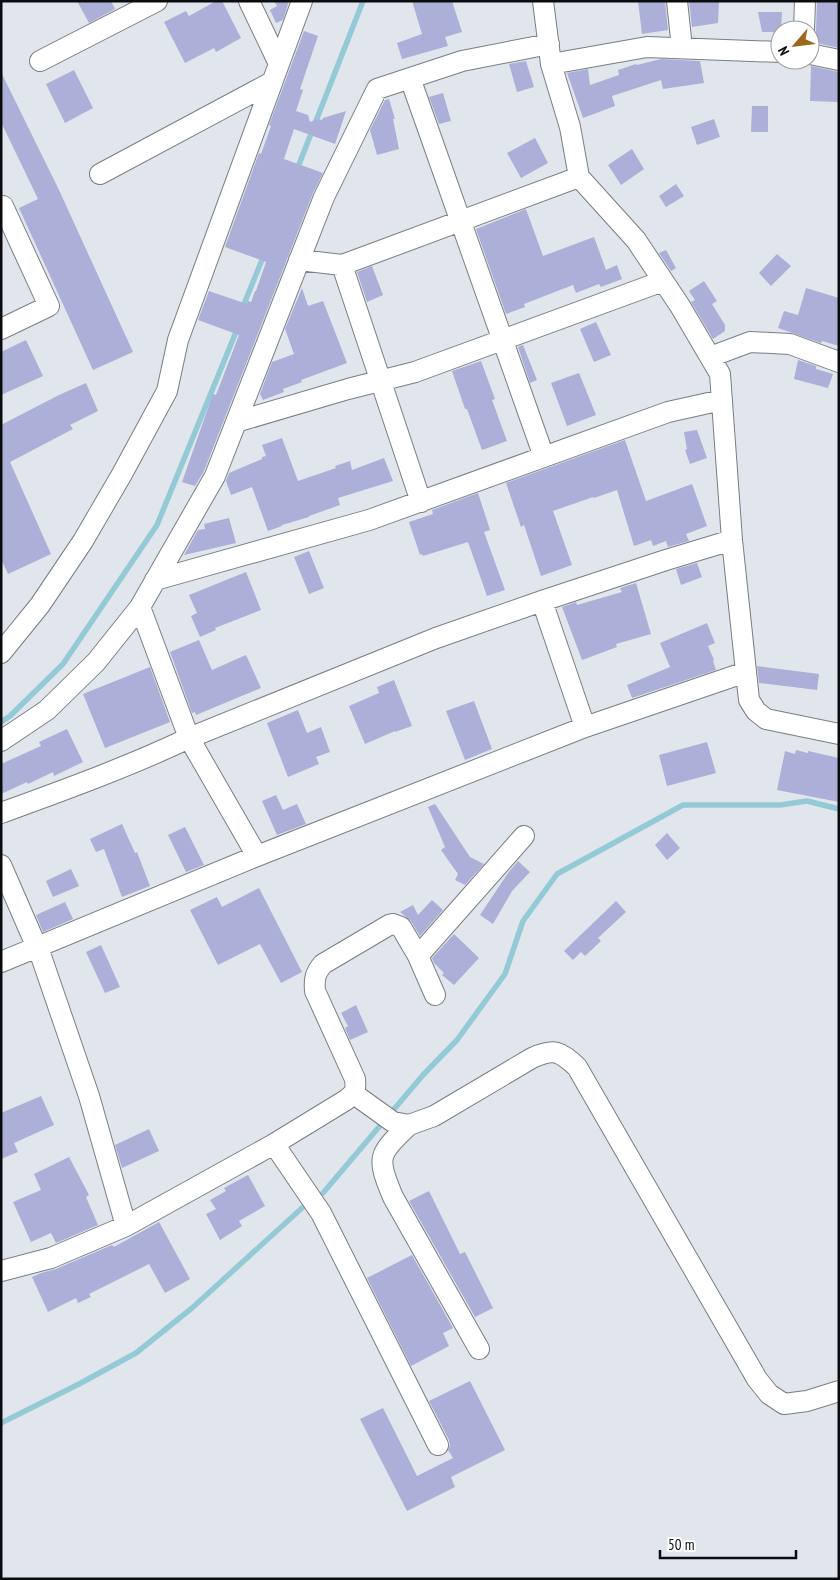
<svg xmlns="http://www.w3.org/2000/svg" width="840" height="1580" viewBox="0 0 840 1580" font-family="'PT Sans Narrow',sans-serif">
<rect width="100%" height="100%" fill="#e1e6ec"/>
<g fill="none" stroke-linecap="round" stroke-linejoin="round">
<path stroke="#94cad6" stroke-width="5.5" d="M296 172 363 1
M242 309 264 255
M1 722 10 716 63 664 157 525 238 327
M323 1193 423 1075 457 1040 505 974 523 921 557 874 683 805H780L807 801 839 809
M1 1423 79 1384 136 1353 192 1308 302 1208"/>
</g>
<path fill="#acafd8" d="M77 1H111L115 9 89 23Z
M216 1H222L241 38 216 52 214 48 185 63 164 22 186 11 189 16Z
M274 1H289L283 20 276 23 270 10 277 6Z
M412 1H452L462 32 445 37 448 46 402 59 397 43 422 34Z
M638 1H665L668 30 642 34Z
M689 1H719L718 23 692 27Z
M817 1H839V48L812 42 811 40 814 36 816 30Z
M758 12H782L781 30H780V32H762Z
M304 31 318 36 300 89 303 90 296 111 308 115 310 122 319 119 322 120 323 118 346 111 335 144 294 129 284 159 323 173 313 193 204 471 195 486 182 482 213 394 216 395 239 335 198 320 209 291 247 304 248 301 251 302 255 291H256L266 262 225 247 259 153 261 154 271 126 269 125Z
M661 59 700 61 704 83 663 89 661 80 612 96 615 106 583 118 567 73 588 69 590 85 619 75 618 70 636 64 637 65Z
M526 61 534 87 517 92 509 64Z
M811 66 839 72V102L810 101Z
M74 70 93 108 65 123 46 84Z
M1 72 59 190 133 352 93 370 19 208 38 199 1 122Z
M443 93 451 121 439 124 429 97Z
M389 99 395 119H393L399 149 377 155 370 130 385 100Z
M752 106H768V132H751Z
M714 119 720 137 697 145 691 127Z
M535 138 548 163 521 178 507 153Z
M632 149 644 169 621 185 608 165Z
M676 184 684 196 666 207 659 196Z
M526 209 543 256 594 237 606 270 617 265 622 279 601 287 599 284 576 293 573 285 524 304 525 307 506 314 476 229Z
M666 250 676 268 671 271 659 253Z
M777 254 791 266 771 286 759 273Z
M372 266 383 295 367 302 357 272Z
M704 281 717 301 712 304 725 325V331L713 339 691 302 695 300 689 291Z
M302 288 308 306 323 301 347 363 301 380 302 382 283 389 284 392 263 400 260 394 272 362 294 354 285 329Z
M806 288 839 298V346L822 341 821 343 778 328 784 311 798 315Z
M596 322 611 355 594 362 580 329Z
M26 340 43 376 1 395V352Z
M523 345 537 380 530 383 518 347Z
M798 360 816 366V369L833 374 828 388 794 379Z
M481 361 495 399 492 400 507 441 482 450 467 409H465L452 371Z
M579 373 596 415 567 426 551 383Z
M86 383 98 411 70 425 73 429 10 462 51 554 8 574 1 559V425L59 395Z
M697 430 707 458 690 464 685 450 687 449 684 432Z
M282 438 298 481 336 468 335 466 350 461 352 470 384 458 393 481 338 498 340 505 309 516V517L282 525V526L268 531 252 487 231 495 226 481 229 473 262 459V457L266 456 262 445Z
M625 440 646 501 692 484 707 526 686 534 689 541 668 547 666 541 653 546 651 540 634 546 617 490 594 498 593 497 553 511 572 565 541 576 524 525 521 527 506 483Z
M478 493 490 530 484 532 505 590 487 596 468 542 423 556 422 554 420 555 409 522 433 514 432 510Z
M229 518 236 543 184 555 198 530 205 529 204 524Z
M309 551 324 588 309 594 294 557Z
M697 563 702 577 681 585 676 569Z
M246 572 261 610 215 628 216 630 200 637 191 616 197 613 189 595Z
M636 583 651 634 616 644 617 647 582 660 562 607 576 602 577 605 622 592 620 588Z
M707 623 715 643 708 646 714 660 713 661 716 670 632 698 627 685 670 667 660 643Z
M199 640 212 670 246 655 261 688 196 715 195 712 192 713 170 652Z
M757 666 819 674 817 690 759 683Z
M150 667 170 722 105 748 83 694Z
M394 680 412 726 395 732V731L365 744 349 706 379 693 377 687Z
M474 701 492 749 465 760 446 711Z
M298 710 307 733 321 727 330 752 316 757 319 764 288 777 267 723Z
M67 729 83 762 54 776 53 772 28 784 27 782 1 794V764L41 746 39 742Z
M707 742 716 773 667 786 659 755Z
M796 750 808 753V751L839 758V802L777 790 785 751 795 754Z
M276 795 283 810 297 804 306 824 277 835 262 801Z
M435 804 470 857 484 864 465 885 455 880 458 874 441 850 445 847 428 807Z
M122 824 135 853 137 852 150 886 122 897 104 849 96 852 90 839Z
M185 827 204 865 186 872 168 835Z
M667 833 680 848 667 860 655 845Z
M518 861 530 872 512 891 493 924 480 915 508 873Z
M71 869 79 886 53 897 46 881Z
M259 888 302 972 281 983 260 944 218 965 190 910 217 897 222 907Z
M432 900 443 910 420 936 411 921 400 912 413 905 418 915Z
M616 901 626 912 598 938 601 941 585 956 581 952 573 960 564 951Z
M65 902 73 919 43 932 36 915Z
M454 934 479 958 454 985 442 975 444 973 434 963 432 958Z
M101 945 120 987 105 993 86 952Z
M356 1005 368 1032 350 1040 345 1028 348 1026 341 1013Z
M41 1096 54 1125 14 1143 18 1152 1 1159V1113Z
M149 1129 159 1151 122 1168 115 1145Z
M69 1157 89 1195 86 1197 98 1225 56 1243 51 1233 31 1242 13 1202 41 1190 34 1174Z
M248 1175 265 1206 239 1221 242 1226 220 1240 206 1214 216 1209 210 1200 226 1191 224 1188Z
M429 1191 460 1254 465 1252 493 1308 475 1317 409 1201Z
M159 1222 190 1279 165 1293 149 1264 89 1294 91 1297 78 1303 76 1298 48 1312 32 1277 41 1273 56 1269 112 1245 114 1247Z
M412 1255 453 1328 443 1333 449 1346 411 1366 367 1278Z
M470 1381 505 1450 451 1477 455 1487 407 1511 360 1419 383 1408 417 1476 453 1458 448 1450 450 1445 449 1440 429 1401Z"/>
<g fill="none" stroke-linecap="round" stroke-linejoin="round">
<defs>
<path id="minor" d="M249 1 279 64
M543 1 551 64 570 127 579 177 636 240 680 306 720 374 732 540 749 700 756 711 766 719 839 734
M677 1 682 48
M804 30 805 1
M810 54 839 60
M40 61 157 1
M551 64 647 47 780 52
M410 78 544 457
M100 174 272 82
M299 260 342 265 579 177
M342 265 421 502
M1 329 49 306 3 206
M710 357 750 342 790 344 839 362
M236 422 348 389 415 372 663 281
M155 580 369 520 668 412 722 400
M542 601 585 727
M1 653 40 605 83 541 122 474 167 391 178 340 302 1
M1 741 47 710 96 662 140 607
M1 813C64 790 128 767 189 738L436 638 542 601 666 560 732 540
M257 856 189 738 140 607 215 476 324 197 377 89 462 61 549 44
M1 865 42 959 89 1096 126 1226
M418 956 524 836
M1 962 257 856 585 727 746 672
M354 1094 393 1122 409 1125 434 1116 532 1058C554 1048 560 1051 577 1067L757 1379 769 1394 784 1404 807 1401 839 1391
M409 1125C378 1155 376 1156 393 1197L479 1349
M274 1144 346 1100C356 1092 356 1091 355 1079L315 991C314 979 315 973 323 964L389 925 393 924 401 927 418 956 435 995
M1 1271 51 1258 126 1226 274 1144 321 1213 438 1445"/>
</defs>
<use href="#minor" stroke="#797e83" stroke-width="22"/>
<use href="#minor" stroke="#fff" stroke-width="20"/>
</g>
<rect width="840" height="1580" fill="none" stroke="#0a0c0e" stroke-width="5"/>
<g transform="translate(795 45) rotate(242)"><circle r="24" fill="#ffffff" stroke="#9d9e9f"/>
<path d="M0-4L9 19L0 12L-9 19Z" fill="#9b681d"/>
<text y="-8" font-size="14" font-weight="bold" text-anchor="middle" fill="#0a0c0e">N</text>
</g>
<path d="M660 1550v8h136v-8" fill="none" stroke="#0a0c0e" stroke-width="2.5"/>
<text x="668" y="1550" font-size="15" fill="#0a0c0e" stroke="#ffffff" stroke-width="4" paint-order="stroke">50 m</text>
</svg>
